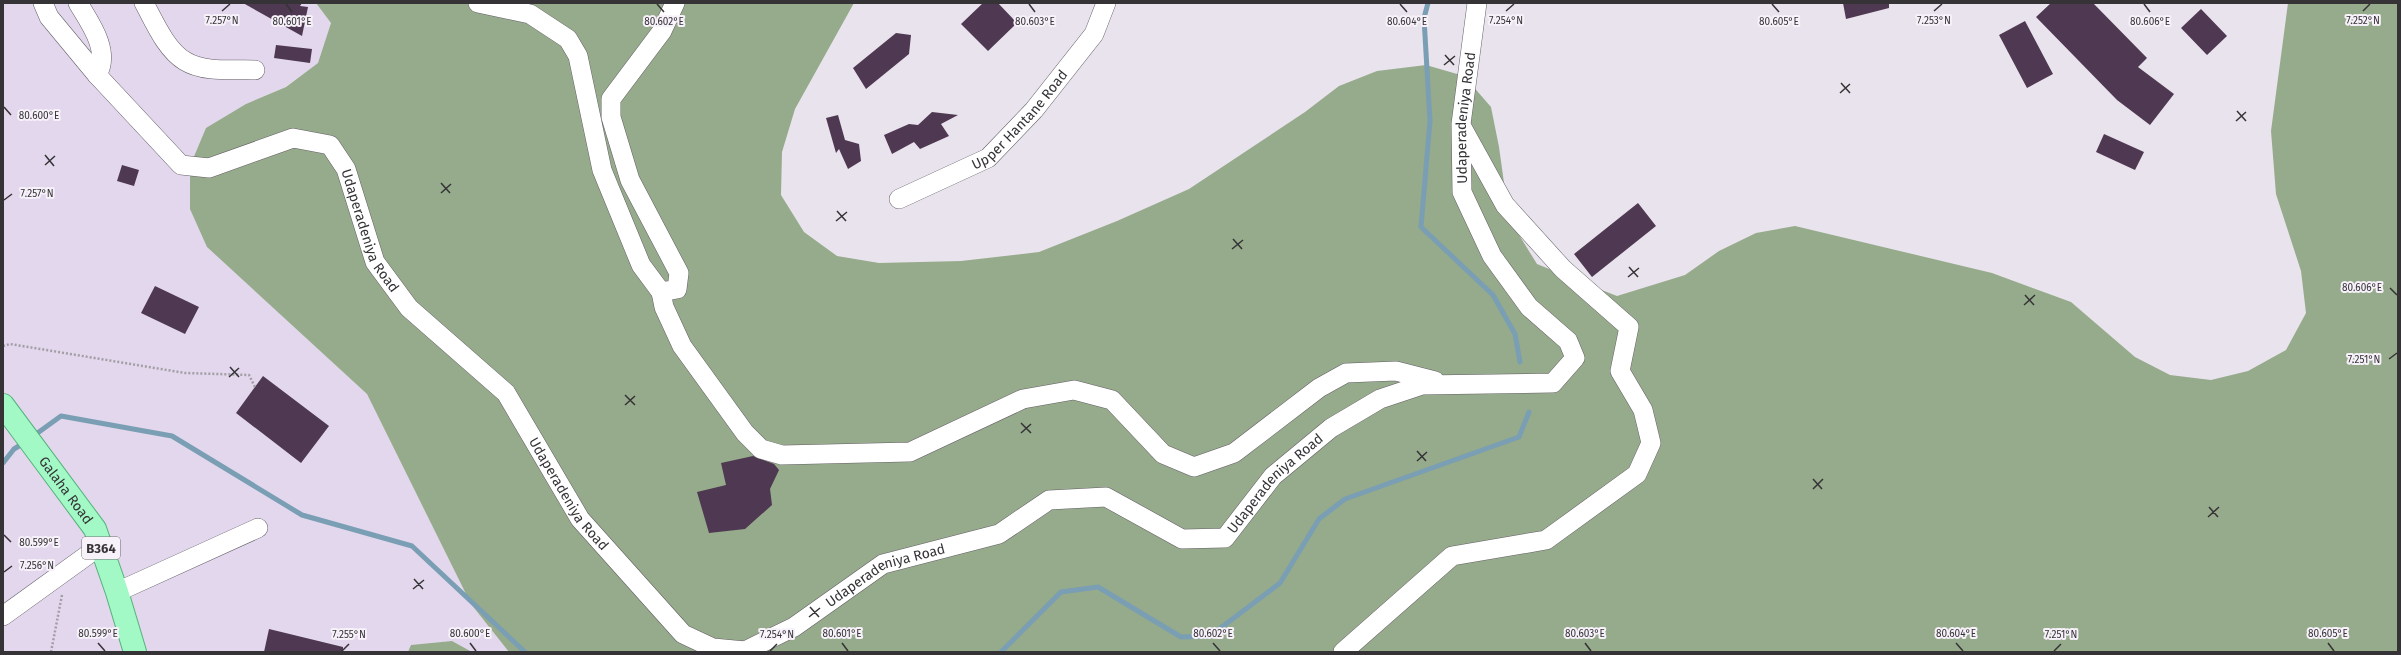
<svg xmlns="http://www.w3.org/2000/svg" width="2401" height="655" viewBox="0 0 2401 655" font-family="'Fira Sans',sans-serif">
<rect width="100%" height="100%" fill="#e9e3ed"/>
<path fill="#e2d7ec" d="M3 3H316L331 23 318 63 285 87 246 104 207 247 367 394 471 604 509 652H472L452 641 412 645 408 652H3Z"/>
<path fill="#96ab8b" d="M316 3H854L795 109 782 152 781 195 804 232 837 256 879 263 961 261 1039 252 1117 221 1189 189 1305 112 1339 86 1377 71 1426 65 1464 76 1491 107 1499 147 1505 190 1516 230 1537 264 1576 280 1617 296 1685 275 1719 251 1756 233 1795 226 1992 273 2071 302 2135 357 2170 375 2211 380 2248 371 2286 350 2306 313 2301 271 2276 194 2271 131 2288 3H2398V652H509L471 604 367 394 207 247 190 209V166L206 128 246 104 286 87 318 63 331 23Z
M452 641 472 652H408L411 645Z"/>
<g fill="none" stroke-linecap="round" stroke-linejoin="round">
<path stroke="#7a9eb3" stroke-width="5" d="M1428 3 1424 18 1430 121 1421 227 1493 295 1515 334 1520 362
M32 437 61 416 172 436 302 515 412 546 525 652
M3 463 14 449 24 443
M1001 652 1061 592 1098 587 1181 637 1210 636 1280 583 1319 519 1345 499 1519 437 1529 412"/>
</g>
<path fill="#4f3851" d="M243 3H302L300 6 308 7 302 36Z
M983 3H998L1017 23 988 51 961 24Z
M1843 3H1889V8L1846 19Z
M2051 3H2093L2147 58 2138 67 2174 94 2150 125 2117 100 2036 17Z
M2201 9 2227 36 2207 55 2181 28Z
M2025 21 2053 74 2027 88 1999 35Z
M896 33 911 35 909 54 866 89 853 68Z
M276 45 312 49 310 63 274 58Z
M932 112 958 115 941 124 949 136 920 149 914 142 892 154 884 135 909 124 918 125Z
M838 115 845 140 859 144 861 161 848 169 839 149 836 153 826 118Z
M2104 134 2144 152 2135 170 2096 152Z
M122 165 139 170 134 186 117 181Z
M1638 203 1656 226 1592 277 1574 254Z
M155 286 199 307 185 334 141 313Z
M263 376 329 426 301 463 236 413Z
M753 456 774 464 779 470 770 489 772 505 745 529 709 533 697 492 726 485 721 463Z
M269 629 343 647V652H264Z"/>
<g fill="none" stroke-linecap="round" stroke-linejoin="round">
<defs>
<g id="minor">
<path id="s1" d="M43 3 49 17 97 75 181 165 209 168 293 138 330 145 346 169 375 262 409 308 506 393 580 519 683 634 713 648 745 651 794 627 883 564 999 534 1049 500 1106 497 1182 539 1225 538 1273 476 1331 428 1380 399 1422 385 1553 383 1575 358 1568 341 1529 307 1492 256 1462 192 1461 124 1477 3"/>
<path d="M78 3C90 23 111 51 97 75"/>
<path d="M144 3C154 21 166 50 185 61 204 73 234 69 255 70"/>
<path d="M478 3 530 14 568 39 578 56 602 170 641 265 661 292 677 289 679 273 630 180 611 117V99L662 31 675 3"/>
<path id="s2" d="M899 199 988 158 1034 110 1094 34 1106 3"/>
<path d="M661 292 664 307 682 346 745 433 761 449 782 455 910 452 1023 399 1074 390 1112 400 1163 454 1194 467 1234 453 1319 388 1346 373 1396 371 1435 381"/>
<path d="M117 592 258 528"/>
<path d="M3 616 100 546"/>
<path d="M1343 652 1452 556 1546 540 1637 474 1651 443 1643 410 1620 371 1629 327 1563 269 1505 205 1463 129"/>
</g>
<g id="major">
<path id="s3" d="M3 405 95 529 117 592 135 652"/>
</g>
</defs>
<use href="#minor" stroke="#635e66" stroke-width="20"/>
<use href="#major" stroke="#55b17b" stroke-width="24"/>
<path stroke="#a39ea6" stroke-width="2.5" stroke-dasharray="2 2" stroke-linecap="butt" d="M3 346 10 344 185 373 249 375 255 387
M51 652 62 595"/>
<use href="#minor" stroke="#fff" stroke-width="19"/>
<use href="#major" stroke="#a3f9c6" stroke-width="22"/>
</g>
<path fill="none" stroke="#353336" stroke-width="1.5" d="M286 4 292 12M657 4 664 12M1029 4 1035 12M1400 4 1407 12M1772 4 1779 12M2144 4 2150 12M222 11 230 4M1506 11 1514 4M1934 11 1942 4M2363 11 2370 4M1445 55 1454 65M1444 65 1455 56M1841 83 1850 93M1840 93 1850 84M4 107 11 115M2237 111 2246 121M2236 121 2246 112M45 155 54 166M45 165 55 156M441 183 450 193M441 193 451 184M4 200 12 194M837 211 846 221M836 221 847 212M1233 239 1242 249M1232 249 1243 240M1629 267 1638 277M1628 277 1639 268M2390 288 2397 295M2025 295 2034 305M2024 305 2035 295M2389 359 2397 353M230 367 239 377M229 377 239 368M625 395 635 405M625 405 635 396M1021 423 1031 433M1021 433 1031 424M1417 451 1426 461M1417 461 1427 452M1813 479 1822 489M1813 489 1823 479M2209 507 2218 517M2208 517 2219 507M4 535 11 542M4 572 12 566M414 579 423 589M413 589 424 580M810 607 819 617M809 617 820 608M98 643 105 651M470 643 476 651M842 643 848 651M1213 643 1220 651M1585 643 1591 651M1956 643 1963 651M2328 643 2334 651M342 651 349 644M770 651 777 644M2054 651 2061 644"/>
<g text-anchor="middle" stroke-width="4" stroke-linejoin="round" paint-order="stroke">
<rect fill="#f7f1fa" stroke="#6f6c71" stroke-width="1" x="82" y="537" width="38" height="22" rx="3"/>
<g font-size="13" font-weight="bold" fill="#353336">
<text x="101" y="553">B364</text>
</g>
<g font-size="14" fill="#353336" stroke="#f7f1fa">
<text dy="5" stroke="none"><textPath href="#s2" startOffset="147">Upper Hantane Road</textPath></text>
<text dy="5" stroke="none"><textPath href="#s1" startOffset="2275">Udaperadeniya Road</textPath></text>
<text dy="5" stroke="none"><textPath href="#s1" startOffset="464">Udaperadeniya Road</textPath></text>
<text dy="5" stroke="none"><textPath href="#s1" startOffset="1652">Udaperadeniya Road</textPath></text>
<text dy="5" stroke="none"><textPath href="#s3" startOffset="106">Galaha Road</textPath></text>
<text dy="5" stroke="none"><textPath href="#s1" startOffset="800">Udaperadeniya Road</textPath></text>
<text dy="5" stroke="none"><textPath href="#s1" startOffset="1208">Udaperadeniya Road</textPath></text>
</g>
</g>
<g font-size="10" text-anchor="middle" fill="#353336" stroke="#f7f1fa" stroke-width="4" stroke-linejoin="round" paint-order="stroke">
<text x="1506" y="24">7.254°N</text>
<text x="1934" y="24">7.253°N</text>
<text x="2363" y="24">7.252°N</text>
<text x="222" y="24">7.257°N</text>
<text x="292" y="25">80.601°E</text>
<text x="1035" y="25">80.603°E</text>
<text x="1779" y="25">80.605°E</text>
<text x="664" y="25">80.602°E</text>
<text x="1407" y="25">80.604°E</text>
<text x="2150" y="25">80.606°E</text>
<text x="39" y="119">80.600°E</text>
<text x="37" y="197">7.257°N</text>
<text x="2362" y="291">80.606°E</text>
<text x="2364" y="363">7.251°N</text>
<text x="39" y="546">80.599°E</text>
<text x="37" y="569">7.256°N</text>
<text x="98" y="637">80.599°E</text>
<text x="470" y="637">80.600°E</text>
<text x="842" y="637">80.601°E</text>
<text x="1213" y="637">80.602°E</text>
<text x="1585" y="637">80.603°E</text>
<text x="1956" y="637">80.604°E</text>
<text x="2328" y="637">80.605°E</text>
<text x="349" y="638">7.255°N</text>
<text x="777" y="638">7.254°N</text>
<text x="2061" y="638">7.251°N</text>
</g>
<rect width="2401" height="655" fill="none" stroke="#353336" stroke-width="8"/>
</svg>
